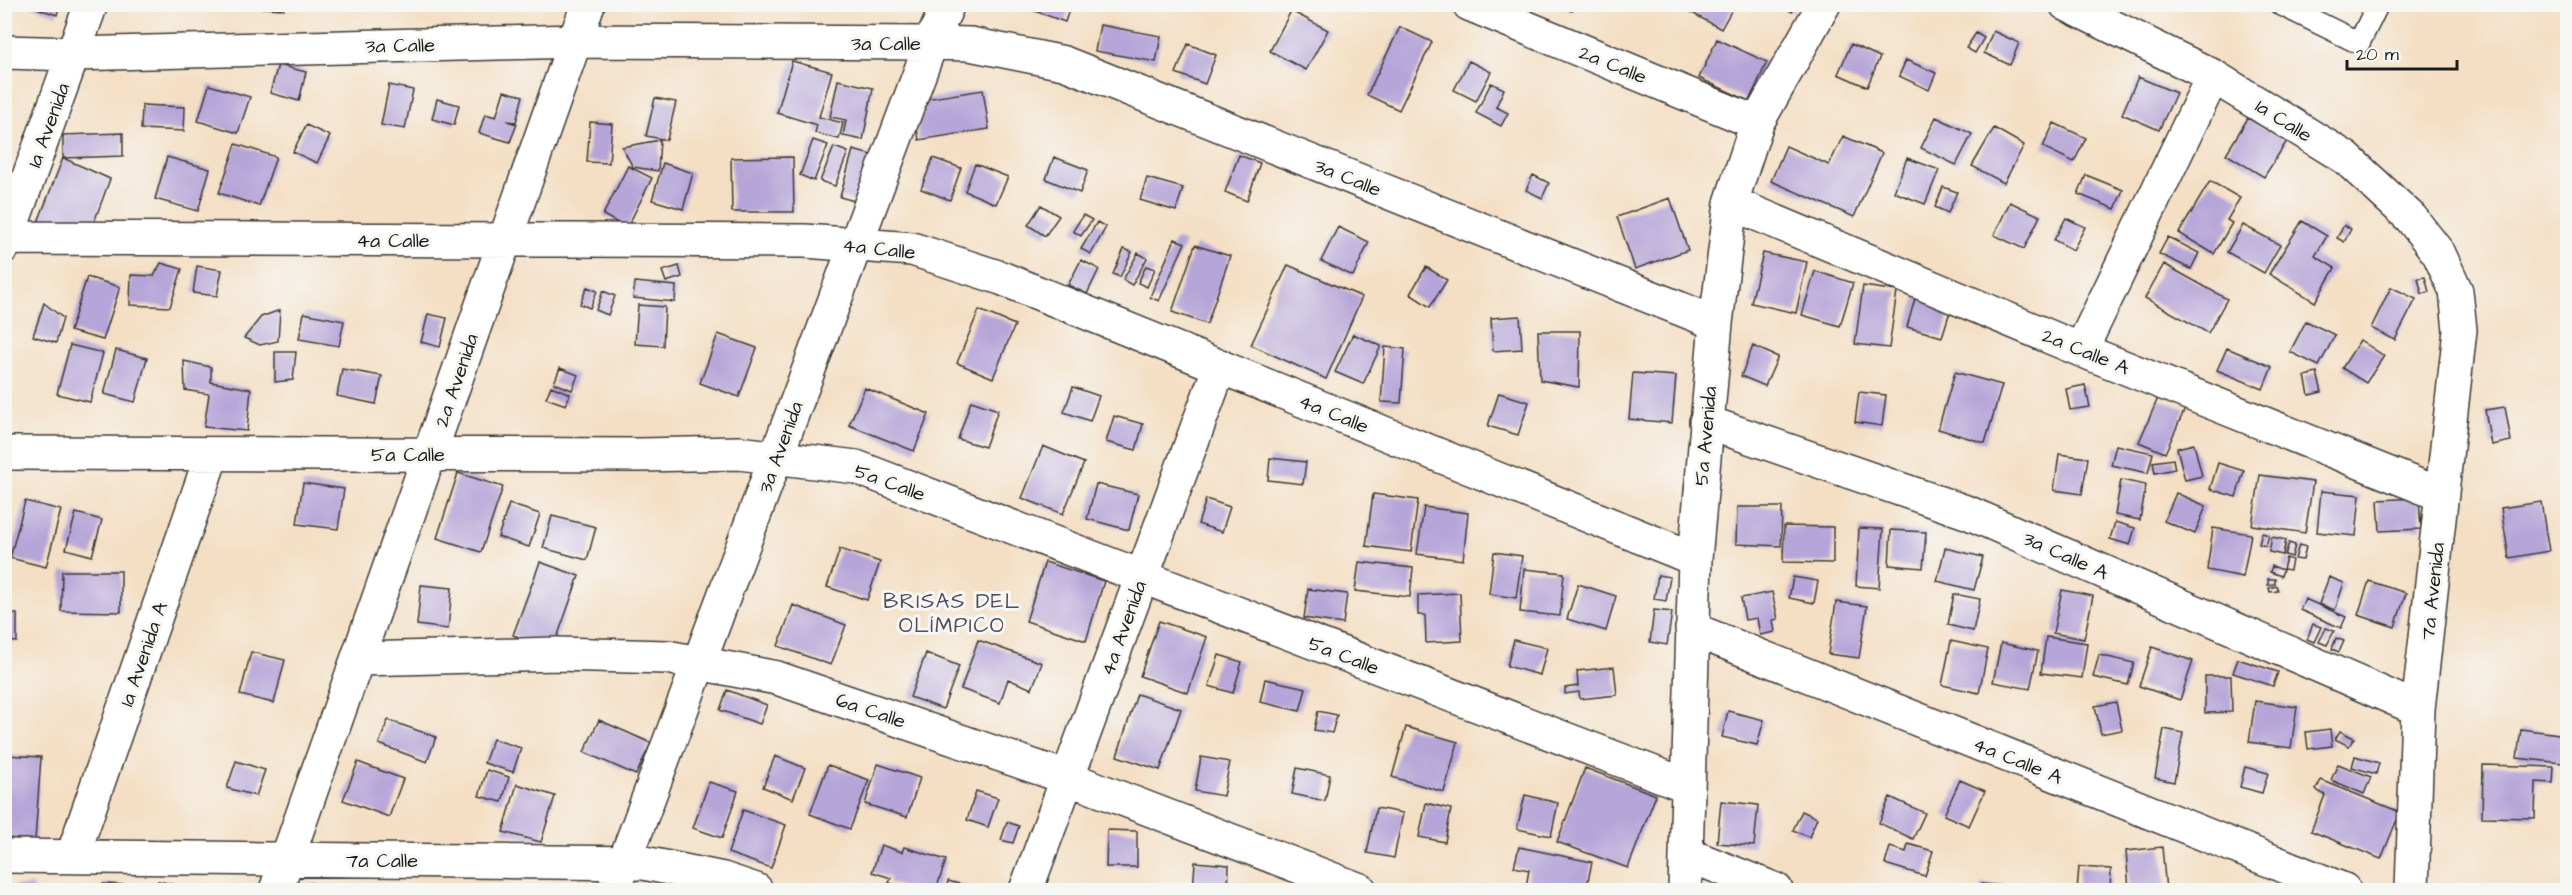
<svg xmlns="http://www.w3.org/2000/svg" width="2572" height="895" viewBox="0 0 2572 895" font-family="'Architects Daughter',sans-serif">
<rect width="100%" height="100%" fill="#f6f6f2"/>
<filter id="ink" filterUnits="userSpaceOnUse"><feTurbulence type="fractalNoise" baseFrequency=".0167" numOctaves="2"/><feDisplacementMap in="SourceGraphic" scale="12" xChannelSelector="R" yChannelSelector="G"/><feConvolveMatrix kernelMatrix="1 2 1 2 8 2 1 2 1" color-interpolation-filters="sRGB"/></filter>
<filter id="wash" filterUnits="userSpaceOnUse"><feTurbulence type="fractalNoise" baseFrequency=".008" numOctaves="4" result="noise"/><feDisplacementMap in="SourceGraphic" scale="24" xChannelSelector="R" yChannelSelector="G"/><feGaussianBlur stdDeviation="1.35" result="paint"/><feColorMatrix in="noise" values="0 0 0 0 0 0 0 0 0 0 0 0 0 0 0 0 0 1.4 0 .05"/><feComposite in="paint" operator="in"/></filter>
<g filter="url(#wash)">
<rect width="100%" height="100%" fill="#f4dfc4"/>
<g id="blocks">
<path fill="#b6a5d8" d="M25 4H60L57 15Z
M244 4H285L284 9 244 7Z
M1016 4H1071L1065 22Z
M1555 4H1575L1572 11Z
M1685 4H1735L1721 29 1683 8Z
M1780 4H1797L1792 12Z
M1291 11 1328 30 1306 70 1270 51Z
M1100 25 1161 36 1156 62 1095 51Z
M1400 27 1432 42 1399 110 1367 95Z
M1993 31 2019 43 2010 65 1984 53Z
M1976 33 1984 38 1975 53 1966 48Z
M1717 39 1767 62 1749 101 1699 78Z
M1188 44 1216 55 1205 84 1176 73Z
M1851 44 1880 57 1867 87 1838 74Z
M1906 60 1936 73 1929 90 1899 76Z
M792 61 832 72 819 117 843 123 839 139 815 133 817 125 777 113Z
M1469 61 1491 72 1476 101 1454 90Z
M278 65 306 72 299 101 270 93Z
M2138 77 2176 93 2159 130 2122 114Z
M838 80 873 88 863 140 843 136 846 120 830 117Z
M1491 83 1504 89 1496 107 1508 113 1501 126 1476 113Z
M209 85 250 97 238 133 198 121Z
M389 85 413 90 405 129 381 125Z
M983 90 989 129 919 140 912 101Z
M504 91 523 96 516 122 507 121 517 124 510 142 479 133 485 114 496 117Z
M655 98 676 102 667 140 646 136Z
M437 99 459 105 454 125 432 119Z
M142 105 185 107 184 131 141 129Z
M4 116H9L8 140H4Z
M1936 117 1972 134 1956 165 1921 148Z
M2248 118 2287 141 2264 177 2226 154Z
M590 122 612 124 609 163 587 162Z
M2054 123 2086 138 2074 162 2043 147Z
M306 125 330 136 317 163 293 152Z
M1994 128 2024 145 2004 183 1972 166Z
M123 133V156L63 158 110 179 93 225 38 222 63 158V135Z
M1843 136 1882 153 1854 217 1771 181 1786 146 1829 165Z
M660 140 658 171 633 167 622 147Z
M813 140 828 145 814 181 800 175Z
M236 144 276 157 259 206 219 193Z
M834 147 848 152 835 186 820 181Z
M853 150 871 155 858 202 840 197Z
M1239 155 1260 163 1247 201 1225 192Z
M167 157 210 169 198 211 155 199Z
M793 157 794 212H732L731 158Z
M1054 157 1088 170 1080 193 1046 179Z
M933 158 961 168 950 200 921 189Z
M1907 158 1939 170 1925 204 1894 192Z
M663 163 693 173 683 209 652 200Z
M975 164 1008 177 996 204 965 191Z
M628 166 652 178 627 228 603 215Z
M1533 175 1549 183 1542 198 1526 190Z
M2086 175 2123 190 2115 209 2078 194Z
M1147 178 1183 188 1176 211 1140 200Z
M2210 181 2240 198 2227 220 2232 223 2214 254 2179 233Z
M1943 187 1957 192 1948 213 1935 207Z
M1670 198 1688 250 1635 269 1617 217Z
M2010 202 2040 216 2024 249 1994 235Z
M1041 205 1059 216 1045 236 1028 225Z
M1083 215 1092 220 1081 236 1073 231Z
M2066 218 2085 227 2073 250 2054 240Z
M2302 221 2327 236 2315 256 2335 268 2315 302 2269 274Z
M1097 222 1106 227 1091 254 1081 249Z
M2243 225 2280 245 2264 273 2227 252Z
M2344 225 2351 229 2344 242 2337 238Z
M1338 227 1369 242 1353 276 1321 261Z
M2168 237 2199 253 2191 269 2159 254Z
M1175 239 1185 243 1159 301 1150 297Z
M1195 245 1230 256 1207 324 1172 312Z
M1124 249 1132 252 1120 277 1113 274Z
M1138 253 1147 258 1132 285 1123 280Z
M1763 253 1807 262 1796 313 1751 303Z
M1081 260 1099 269 1087 294 1068 285Z
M161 263 182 269 170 307 130 305 131 275 154 276Z
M2164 264 2227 299 2208 333 2145 298Z
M1288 265 1362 297 1326 379 1251 345Z
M197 266 222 270 217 296 193 293Z
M679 266 682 277 666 282 662 271Z
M1146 266 1155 269 1147 287 1138 283Z
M1426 267 1447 280 1430 307 1410 294Z
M1815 271 1853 283 1840 326 1802 315Z
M87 277 120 287 103 340 70 331Z
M2425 277 2429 292 2422 294 2418 278Z
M635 282 676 286 675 302 633 298Z
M1863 286 1897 291 1889 348 1855 344Z
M587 287 597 291 590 308 580 304Z
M2391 287 2416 299 2395 340 2371 328Z
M603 291 615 296 608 315 596 310Z
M1916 295 1952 305 1942 337 1907 327Z
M44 303 63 318 56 343 33 336Z
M638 305 665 307 663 346 635 344Z
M280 310 278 341 260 345 244 338 261 317Z
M979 310 1015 325 993 378 957 363Z
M304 313 344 321 339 346 299 339Z
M428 314 447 318 440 347 421 342Z
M1520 316 1522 349 1493 351 1491 318Z
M2306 321 2335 335 2319 366 2290 352Z
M1538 331H1580L1579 387 1540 380Z
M718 334 757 348 739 397 700 383Z
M1353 334 1381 346 1363 384 1335 372Z
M2360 340 2384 356 2366 383 2342 368Z
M70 345 103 353 90 402 57 394Z
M1753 346 1778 357 1765 386 1741 376Z
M1385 347 1405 349 1401 403 1381 402Z
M2227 348 2272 367 2263 389 2217 370Z
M116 350 147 358 135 402 104 394Z
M275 352H296L293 380 275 382Z
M184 361 211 367V382L251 389 247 431 204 427 209 394 185 390Z
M560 368 578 375 572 390 554 383Z
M342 369 382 376 376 404 337 396Z
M1955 372 2002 385 1985 443 1938 429Z
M1633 373 1676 376 1672 423 1629 419Z
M2317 373 2322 392 2309 395 2305 376Z
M2085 385 2090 407 2070 410 2066 389Z
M551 386 570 394 566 405 546 398Z
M1073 387 1099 396 1090 421 1064 412Z
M865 388 929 414 914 451 849 425Z
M1859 392 1886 395 1882 426 1855 422Z
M1499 393 1529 402 1518 435 1488 426Z
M2158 398 2185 409 2165 453 2139 442Z
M971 401 998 410 985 447 958 439Z
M2505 407 2511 441 2491 445 2485 410Z
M1114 416 1143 424 1136 450 1106 442Z
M2194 444 2202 476 2185 480 2177 448Z
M2116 445 2153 453 2148 473 2111 465Z
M1043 446 1084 463 1063 514 1022 498Z
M2059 454 2088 458 2082 494 2054 490Z
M1270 458 1306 462 1303 484 1268 480Z
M2173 459 2175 469 2155 473 2153 462Z
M2218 463 2244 471 2236 497 2210 489Z
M458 473 503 487 481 552 437 538Z
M2260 475 2313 482 2305 533 2252 525Z
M2121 480 2146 485 2140 520 2115 515Z
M303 483 344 489 338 529 297 524Z
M1096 484 1138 494 1129 530 1087 519Z
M2321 491 2360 495 2356 536 2317 532Z
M2176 493 2206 506 2195 534 2164 521Z
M1373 494 1418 500 1411 552 1366 546Z
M2419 498 2421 529 2380 531 2378 500Z
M1206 499 1230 507 1222 532 1198 524Z
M25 501 61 510 46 567 10 558Z
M2541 502 2549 551 2509 558 2501 508Z
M509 504 540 514 529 547 498 537Z
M4 506H9L7 546H4Z
M1424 507 1468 513 1463 560 1417 554Z
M1737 507H1782L1781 546 1736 544Z
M76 513 102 520 92 556 66 549Z
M552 516 596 527 587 560 543 548Z
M2115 522 2135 528 2130 545 2110 539Z
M1784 526 1833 527V563L1783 562Z
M1859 528 1883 529 1879 588 1856 586Z
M2213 528 2251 534 2243 577 2207 570Z
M1891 530 1926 532 1923 568 1889 565Z
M2262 533 2269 535 2266 546 2259 544Z
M2272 537 2286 540 2283 555 2269 552Z
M2289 543 2295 545 2292 557 2285 555Z
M2299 545 2306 547 2303 560 2295 559Z
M1945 548 1983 557 1974 590 1937 581Z
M840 549 880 562 867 600 827 587Z
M1494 552 1522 556 1516 598 1489 594Z
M2286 558 2292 560 2290 570 2283 569Z
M540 562 579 576 553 649 513 635Z
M1045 562 1104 581 1086 641 1026 621Z
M1359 562 1413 568 1410 597 1355 591Z
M2272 566 2283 570 2281 576 2270 572Z
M1524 569 1564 573 1560 616 1520 612Z
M62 571H121V612L61 611Z
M1658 575 1670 577 1666 601 1654 599Z
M1793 577 1818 581 1814 603 1789 598Z
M2329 577 2344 583 2335 610 2319 604Z
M2268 579H2275V584L2268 585Z
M2369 581 2406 593 2395 627 2358 615Z
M1578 584 1616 596 1606 631 1567 619Z
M421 585 452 588 448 629 417 625Z
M2277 586 2278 591 2270 592 2269 588Z
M1308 589 1347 594 1343 624 1304 618Z
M2062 590 2093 596 2084 639 2053 633Z
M1772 592 1778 619 1773 620 1775 632 1760 635 1757 618 1745 620 1741 598Z
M1460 593 1462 641 1426 643 1425 615H1418V595Z
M1954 594 1980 599 1973 631 1948 625Z
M2305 599 2346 617 2341 628 2300 610Z
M1836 602 1867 606 1859 658 1828 654Z
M793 605 846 625 831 665 778 646Z
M1654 610 1672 612 1667 645 1650 642Z
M4 614H17V642L4 641Z
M1159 621 1207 637 1188 693 1140 676Z
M2313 624 2321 627 2314 642 2307 639Z
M2326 628 2334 631 2327 645 2319 642Z
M2046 637 2087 643 2082 678 2041 673Z
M2336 638 2344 641 2339 652 2332 649Z
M978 640 1042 663 1032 689 1008 679 1000 703 961 689Z
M1514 640 1547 648 1540 675 1507 666Z
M1951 641 1988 649 1979 693 1942 685Z
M2001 643 2038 651 2030 689 1993 682Z
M2152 647 2193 661 2180 700 2139 686Z
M251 652 285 660 274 703 240 695Z
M926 653 959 666 943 709 910 697Z
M1219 655 1242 662 1233 693 1209 686Z
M2099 655 2134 663 2128 685 2093 677Z
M2238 659 2278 672 2273 686 2233 673Z
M1614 667 1617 695 1580 699 1579 692 1565 694V688L1578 686 1577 671Z
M2205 676H2231L2232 712 2205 713Z
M1265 679 1306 688 1300 711 1260 702Z
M727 690 767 705 760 724 720 710Z
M1137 694 1181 709 1160 770 1117 756Z
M2255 701 2297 707 2291 748 2249 742Z
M2116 702 2122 730 2101 734 2095 706Z
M1318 711 1337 715 1332 733 1314 730Z
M1728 711 1764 720 1757 745 1722 737Z
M388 720 436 737 427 762 379 744Z
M599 720 651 743 636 775 584 752Z
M1406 727 1458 742 1444 792 1392 777Z
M2164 729 2183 733 2174 782 2155 778Z
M2330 729 2332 746 2308 749 2306 732Z
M2521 729 2566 735 2562 763 2517 758Z
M2340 731 2354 738 2349 746 2335 739Z
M493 739 521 748 513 772 484 763Z
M5 755 41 757 35 840 5 838Z
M775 756 805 768 793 799 763 787Z
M2355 756 2379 763 2376 774 2352 767Z
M1201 757 1230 762 1223 796 1195 791Z
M236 761 265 770 256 796 227 788Z
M358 762 403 779 389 817 343 800Z
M878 764 920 778 907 817 865 804Z
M2338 764 2371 777 2364 794 2331 780Z
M828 765 869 780 850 829 810 814Z
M2483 765 2554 767 2553 783 2536 782 2535 818 2482 817Z
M2245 767 2268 773 2262 793 2240 787Z
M1297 768 1330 775 1325 801 1292 794Z
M1585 768 1656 795 1628 868 1557 842Z
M487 770 509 777 502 802 479 796Z
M1960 780 1985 791 1969 826 1944 815Z
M2321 780 2400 812 2381 859 2311 831 2325 795 2316 790Z
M709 782 738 791 722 838 693 828Z
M517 784 555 796 541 842 503 832Z
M976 791 998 798 988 827 967 820Z
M1525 795 1558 803 1551 836 1517 829Z
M1890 797 1925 813 1913 839 1879 823Z
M1721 801 1758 805 1754 846 1717 843Z
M1426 803 1451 809 1445 842 1419 837Z
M1376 808 1403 813 1394 858 1367 853Z
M743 810 786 825 771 868 728 853Z
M1802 811 1817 818 1809 837 1793 830Z
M1007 822 1019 826 1013 843 1001 840Z
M1107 830 1137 831V867H1106Z
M1908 844 1933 851 1925 876 1885 864 1890 847 1906 852Z
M881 845 902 852 904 847 946 860 936 890H912L889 883 891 878 872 872Z
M1519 847 1592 862 1586 890H1540L1526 887 1529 870 1514 867Z
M2162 847 2166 890H2129L2126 851Z
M1195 862 1229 865 1228 890H1193Z
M2079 867 2111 869 2110 890H2077Z
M158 881 181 886 180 890H156Z
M948 881 971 887 970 890H946Z
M311 883 325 889V890H308Z
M103 884 127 885 126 890H103Z
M367 884 396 889 395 890H365Z
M1981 884 2022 887V890H1981Z
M33 885 34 890H4V887Z"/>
</g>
</g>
<g filter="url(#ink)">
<use href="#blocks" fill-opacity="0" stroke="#3c3935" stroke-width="1.5"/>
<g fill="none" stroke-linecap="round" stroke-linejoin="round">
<defs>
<path id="service" d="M2280 4 2359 43 2378 4"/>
<path id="minor" d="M1469 4 1757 123
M2066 4 2213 76 2346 158 2411 218 2439 254 2456 291 2460 330 2418 709 2412 890
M4 52 74 54 575 41 931 43 970 44 1064 63 1716 323
M1731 203 2081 350 2442 495
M4 238 805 241 912 249 1001 278 1695 559
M4 246 91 4
M2081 350 2213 76
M1706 422 1969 513 2418 709
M4 453 640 455 739 453 856 467 1688 786
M1692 629 2344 890
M358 659 557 654 667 657 777 678 1068 778 1360 890
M1686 854 1776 890
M73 855 212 454
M4 856 644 863 723 879 756 890
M276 890 588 4
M614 890 931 43 948 4
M1026 890 1220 366
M1685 890 1695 559 1716 323 1731 203 1757 123 1824 4"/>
</defs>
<use href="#service" stroke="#3c3935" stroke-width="24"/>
<use href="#minor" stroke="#3c3935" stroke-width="36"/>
<use href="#service" stroke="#fff" stroke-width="21"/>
<use href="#minor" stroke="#fff" stroke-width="33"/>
</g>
</g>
<g text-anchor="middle" stroke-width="6" stroke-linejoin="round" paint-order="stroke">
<g font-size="20" fill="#1c1c1c" stroke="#f6f6f2">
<text x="886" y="50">3a Calle</text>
<text transform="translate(400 45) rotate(-1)" y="7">3a Calle</text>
<text transform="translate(1613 64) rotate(22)" y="7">2a Calle</text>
<text transform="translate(2284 120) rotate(32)" y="7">1a Calle</text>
<text transform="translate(48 125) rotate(-70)" y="7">1a Avenida</text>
<text transform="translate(1348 177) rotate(22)" y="7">3a Calle</text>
<text x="393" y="247">4a Calle</text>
<text transform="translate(879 248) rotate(6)" y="7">4a Calle</text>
<text transform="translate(2086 351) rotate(22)" y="7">2a Calle A</text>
<text transform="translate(456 380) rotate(-71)" y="7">2a Avenida</text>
<text transform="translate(1334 413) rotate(22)" y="7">4a Calle</text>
<text transform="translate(1705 436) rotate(-85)" y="7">5a Avenida</text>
<text transform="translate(780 447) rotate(-70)" y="7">3a Avenida</text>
<text x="408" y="461">5a Calle</text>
<text transform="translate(890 482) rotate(20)" y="7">5a Calle</text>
<text transform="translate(2066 555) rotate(24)" y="7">3a Calle A</text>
<text transform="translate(2432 591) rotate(-84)" y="7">7a Avenida</text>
<text transform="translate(1123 628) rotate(-70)" y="7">4a Avenida</text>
<text transform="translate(143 654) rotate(-71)" y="7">1a Avenida A</text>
<text transform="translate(1344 655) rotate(21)" y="7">5a Calle</text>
<text transform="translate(871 710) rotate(19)" y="7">6a Calle</text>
<text transform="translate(2018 760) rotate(22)" y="7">4a Calle A</text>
<text x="382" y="867">7a Calle</text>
</g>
<g font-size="21" letter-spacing="1.5" fill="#524c5e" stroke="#f6f6f2">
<text x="952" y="608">BRISAS DEL<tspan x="952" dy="24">OLÍMPICO</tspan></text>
</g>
</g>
<rect width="2572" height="895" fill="none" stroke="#f6f6f2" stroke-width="24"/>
<path d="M2347 60v9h110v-9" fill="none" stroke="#1c1c1c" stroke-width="3"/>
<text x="2356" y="60" font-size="18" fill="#1c1c1c" stroke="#f6f6f2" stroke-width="4.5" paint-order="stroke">20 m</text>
</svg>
